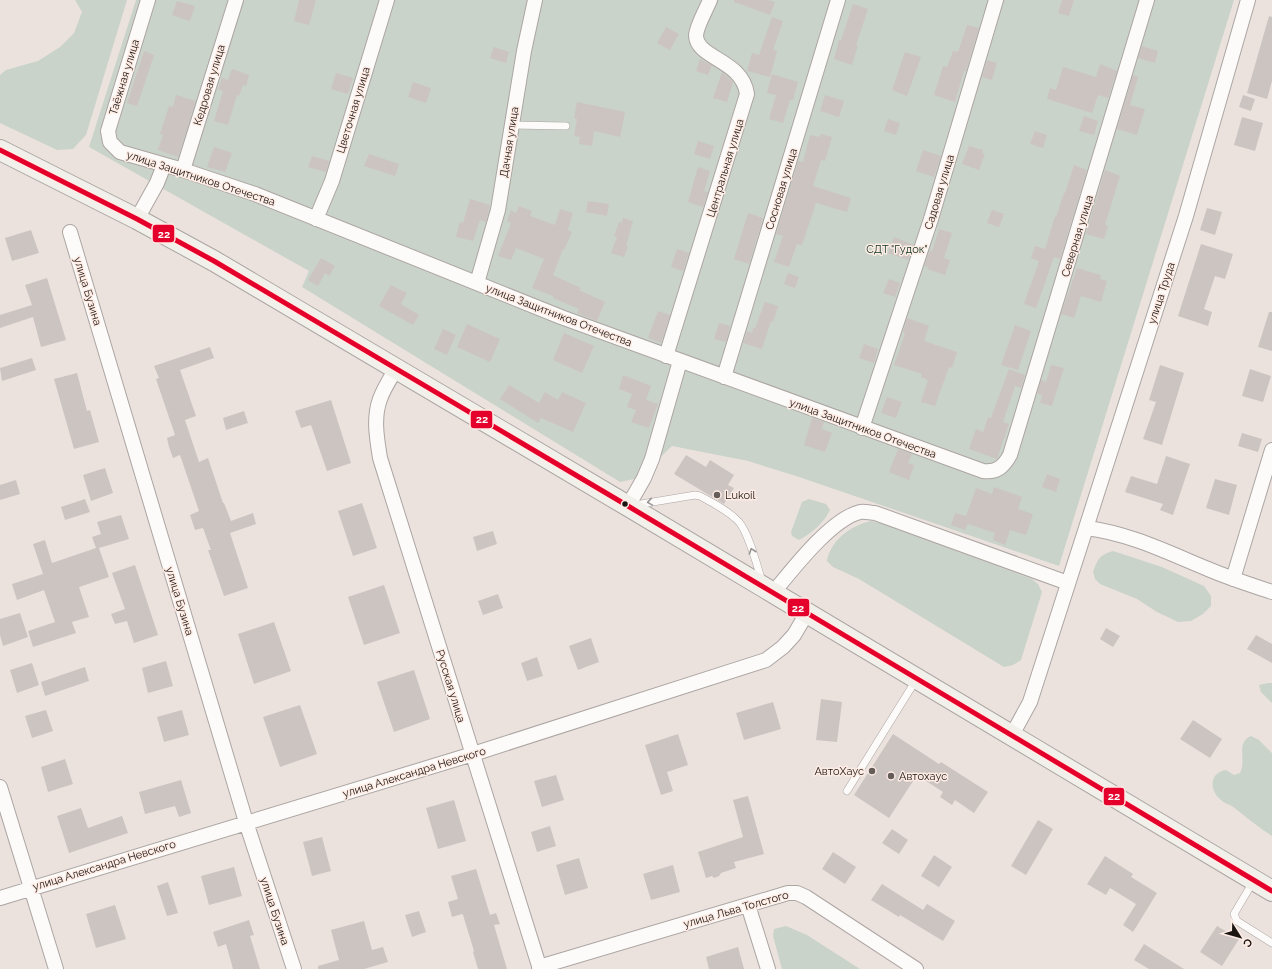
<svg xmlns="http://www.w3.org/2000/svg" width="1272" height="969" viewBox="0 0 1272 969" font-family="Raleway,sans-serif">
<rect width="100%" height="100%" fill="#ebe2de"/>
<path fill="#cad3c9" d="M75 0H127L86 135 73 149 57 150 0 123V75L6 70 38 61 60 47 74 33 82 12Z
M136 0H1234L1059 566 799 477 748 461 672 446 639 478 620 482 302 287 309 271 89 147Z
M809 499 826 504 830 510C824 523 812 533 799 540L792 536 791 532 802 502Z
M871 521 884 524 1032 579 1038 584 1042 592 1021 660 1013 665 1004 667 859 579 833 567 827 561C830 541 851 525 871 521Z
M1113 551 1162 567 1204 586 1211 596V606L1203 614 1191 621 1178 622 1157 612 1137 599 1100 584 1095 579 1093 572C1098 559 1099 555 1113 551Z
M1268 683H1272V703L1261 692 1259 685Z
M1251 736 1259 740 1272 753V836C1258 827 1245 816 1232 806 1228 804 1224 803 1221 800 1209 790 1209 773 1226 770L1234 775 1240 773C1247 760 1235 743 1251 736Z
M786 926 807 935 860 969H782L773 936 774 929Z"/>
<path fill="#ccc4c1" d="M299 0H316L309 25 294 21Z
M734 0H768L775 2 770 15 734 2Z
M1062 0H1074L1069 16 1058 13Z
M177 1 195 6 190 21 172 15Z
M853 4 868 9 856 45H858L852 65 834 59 839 40H841Z
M1269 16 1272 17V81L1267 99 1247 93Z
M772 17 783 21 773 50 777 51 770 77 747 71 752 53 759 55Z
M967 25 979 28 966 71H964L955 102 934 95 943 66 947 67 953 51 958 52Z
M666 27 679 34 670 50 657 43Z
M1142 46 1158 51 1155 63 1138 58Z
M494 47 509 52 506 63 490 58Z
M144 51 154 55 137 106 127 103Z
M905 52 921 57 907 96 892 90Z
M700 59 712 65 708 75 696 71Z
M987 60 997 63 992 80 982 77Z
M1100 64 1117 71 1108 98 1098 95 1092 113 1047 99 1050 88 1056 90 1063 67 1096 77Z
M232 69 249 75 246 86 243 85 239 96 237 95 228 125 214 121 223 91 218 89 222 78 228 80Z
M722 72 733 82 727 102 713 98Z
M336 73 353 78 348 94 331 89Z
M772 74 798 82 793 100H790L783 123 769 119 776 95 767 93Z
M1133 75 1138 77 1130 105 1145 109 1137 135 1117 129Z
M413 82 431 88 426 103 408 97Z
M176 95 196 101 178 157 158 150 163 135 160 134 169 106 173 107Z
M825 95 844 101 839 117 820 111Z
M1243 95 1255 99 1251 111 1239 107Z
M577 102 625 112 620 137 594 131 592 146 579 144 580 137 574 136 577 119 574 118Z
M1084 116 1098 121 1094 135 1079 131Z
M1242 117 1263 123 1255 151 1234 145Z
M888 119 900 123 896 135 884 131Z
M1035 131 1047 135 1043 148 1030 144Z
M821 134 832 137 825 161 821 160 813 186 851 198 847 212 816 203 802 245 797 244 789 267 774 262 783 236 776 234 798 161 803 162 810 135 820 137Z
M698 141 714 146 710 159 694 154Z
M969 146 983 150 982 153 985 154 979 170 962 164Z
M214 147 232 153 225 172 207 167Z
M923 150 941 156 934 177 916 171Z
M369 154 399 164 395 176 364 166Z
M312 156 329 161 326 172 308 167Z
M1074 165 1087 170 1060 259 1054 257 1036 308 1024 304 1039 261 1031 258 1035 246 1045 249 1055 216 1056 217 1064 193H1065Z
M698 167 710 171 704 191 708 192 703 207 688 202Z
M1105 170 1120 176 1105 225 1108 226 1104 239 1086 234Z
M470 199 490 205 486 222 480 220 473 241 456 237 460 222 463 223Z
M588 201 609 204 607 216 586 212Z
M519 206 532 211 530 216 555 225 560 209 573 213 568 230 572 232 564 250 563 249 553 275 581 288 579 290 605 302 597 321 577 313 579 309 553 298V296L532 288 544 259 516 248 511 260 498 256 511 223 507 221 511 210 516 213Z
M1207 208 1222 212 1215 235 1200 230Z
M992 210 1004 214 999 227 987 223Z
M748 213 763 218 749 264 734 259Z
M623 218 633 221 626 246H628L624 257 611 253 617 237 614 236 619 222 622 223Z
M939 229 952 233 944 258 950 260 945 275 927 269 928 267 924 266 930 250 932 251Z
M31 230 39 253 12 261 5 238Z
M894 237 914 245 908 260 888 253Z
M1201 244 1233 254 1225 279 1215 276 1204 309 1212 312 1208 326 1178 316Z
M677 249 689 253 683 271 671 267Z
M321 258 335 266 329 276 325 273 318 286 308 280Z
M1077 268 1101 275 1100 279 1107 281 1101 302 1081 296 1074 318 1061 314Z
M788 273 799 277 795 288 784 284Z
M47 278 66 340 41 347 33 317 0 328V315L32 305 25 285Z
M889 279 900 283 895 297 883 293Z
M391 285 407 293 401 304 419 315 413 325 379 306Z
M765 302 778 306 773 322 771 321 762 349 743 343 747 331 752 333 753 328H755Z
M658 311 670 315 661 343 648 338Z
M1269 312H1272V351L1258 347Z
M907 318 929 326 924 341 957 352 952 368 949 367 935 406 921 402 928 380 921 377 922 374 894 365 905 333 903 332Z
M719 323 730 326 726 342 714 339Z
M467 324 500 339 490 362 457 347Z
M1015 325 1031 331 1018 370 1001 365Z
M443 329 456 335 447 355 434 349Z
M564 333 594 346 582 373 553 360Z
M864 344 878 349 874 363 859 358Z
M210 347 214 358 180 370 196 416 185 420 199 462 208 458 223 503H224L231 521 253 513 256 524 230 533 248 588 224 596 208 550H211L203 528 195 530 190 515 199 511 180 455 173 458 169 447 167 438 175 435 156 379 159 378 154 366Z
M32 358 36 370 2 381 0 368Z
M1051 365 1064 368 1052 406 1040 403 1042 395 1037 393 1041 380 1046 382Z
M1160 365 1184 373 1162 445 1143 439 1156 402 1149 400Z
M1009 369 1025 375 1021 388 1015 386 1003 422 1009 424 997 459 969 449 976 429 983 432 988 417 991 418Z
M1250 369 1271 376 1263 402 1242 396Z
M77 373 87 411 90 410 99 442 74 449 54 379Z
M623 375 651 386 646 400 658 404 649 428 631 422 636 410 627 407 632 394 619 389Z
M509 385 539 403 545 392 558 400 562 392 586 403 573 432 541 418 538 423 500 399Z
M887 397 902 402 896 418 881 413Z
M331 400 351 463 327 471 311 425 301 428 295 411Z
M244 411 248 423 226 430 223 418Z
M812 418 824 422 822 429 832 433 825 452 804 445Z
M1242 433 1262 439 1258 452 1238 446Z
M898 449 912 454 908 463 914 465 909 480 889 472Z
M686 455 706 467 710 460 734 475 728 485 734 488 724 504 674 474Z
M1166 456 1190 464 1173 515 1160 510 1163 504 1125 492 1131 476 1157 484Z
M105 468 113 493 91 501 83 475Z
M1047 474 1060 479 1056 492 1042 487Z
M1215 479 1237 485 1229 515 1206 508Z
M16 480 20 494 0 500V485Z
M994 487 1022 497 1018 509 1033 514 1026 535 1010 530 1005 545 993 540 995 533 968 524 965 530 951 525 955 513 966 516 976 488 992 494Z
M85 499 90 512 65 520 61 507Z
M362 503 377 548 353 556 338 511Z
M121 515 129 539 99 548 109 577 79 587 89 617 72 622 76 633 33 647 28 631 55 622 44 590 17 600 12 584 43 574 33 544 45 540 52 563 96 548 92 537 101 534 97 522Z
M493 531 497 544 477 551 473 537Z
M135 565 158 635 134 643 127 621 115 624 111 614 125 609 112 573Z
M384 585 400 633 364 645 348 597Z
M498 594 503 608 483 615 478 601Z
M20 613 28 637 3 646 0 635V619Z
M274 622 291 671 254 684 238 634Z
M1106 628 1120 636 1113 647 1100 639Z
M1256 635 1272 644V663L1247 649Z
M591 638 599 662 578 670 569 646Z
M537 657 543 676 527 681 521 663Z
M166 661 173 686 148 693 142 668Z
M32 663 39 685 17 693 10 670Z
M85 667 89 681 45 696 41 682Z
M414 670 430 719 394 732 377 682Z
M821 699 842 702 837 742 816 740Z
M773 702 781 729 744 740 736 713Z
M300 705 317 754 280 767 263 717Z
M46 710 53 731 32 738 25 716Z
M182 710 189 735 164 742 157 717Z
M1193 720 1222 739 1210 758 1180 739Z
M678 734 688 765 667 772 673 791 661 795 645 745Z
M893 734 939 764 941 762 988 792 974 813 955 800 952 805 940 797 943 792 917 775 889 818 854 795Z
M65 759 73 784 48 792 41 767Z
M556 775 564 800 542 807 534 781Z
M181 780 191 813 179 817 175 806 145 814 139 792Z
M748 796 764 854 734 862 736 868 721 873 719 876 714 878 712 876 706 878 698 852 743 837 733 800Z
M454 800 466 841 438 849 426 808Z
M81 808 88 828 122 816 128 833 69 853 57 816Z
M1038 820 1053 829 1026 875 1011 866Z
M550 826 556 846 537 852 531 832Z
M892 829 908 840 899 854 882 843Z
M322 837 331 871 312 876 303 842Z
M833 852 856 867 845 884 822 869Z
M934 855 952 867 939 887 921 876Z
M1105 856 1133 874 1131 877 1157 893 1133 932 1123 925 1136 904 1110 888 1106 895 1087 884Z
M579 858 588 888 565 895 556 865Z
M673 865 680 892 651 900 643 874Z
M234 867 242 896 209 905 201 876Z
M476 869 490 915 496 913 500 924 494 925 507 969H478L473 952 474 951 463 915 462 914 452 917 448 902 458 899 451 876Z
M168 882 178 913 167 916 157 886Z
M882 884 923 910 927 904 955 921 943 941 900 915 899 917 871 900Z
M115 905 126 939 96 948 86 914Z
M419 911 426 932 412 937 405 915Z
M249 920 254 935 250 936 260 969H233L226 944 218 947 213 932Z
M364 921 372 950 383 947 388 962 364 969H318V966L339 960 331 930Z
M1217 926 1239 939 1222 966 1200 952Z
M1144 944 1184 969H1149L1134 960Z
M738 947 744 969H709L706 957Z"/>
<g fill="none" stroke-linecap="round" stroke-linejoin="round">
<defs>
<path id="lane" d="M512 125 566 126
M635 505 695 495 700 496C713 503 729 511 739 522 749 534 757 565 762 582
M847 791 916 680
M1253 882 1234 914 1237 921 1272 943"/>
<path id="street" d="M148 0 108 131 110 142 120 152 183 170 255 194 561 317 983 471C997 473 1004 466 1010 455L1147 0
M183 170 236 0
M137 219 157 183 164 165
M316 219 332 181 387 0
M70 232 246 822 294 969
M477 283 498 210 524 51 535 0
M666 356 747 94C742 59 696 59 696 35 697 25 706 10 710 0
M396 369C390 379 384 388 380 399 373 418 377 439 380 458L540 969
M724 377 838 0
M862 428 931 219 996 0
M628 506 644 478 652 459 680 361
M1086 528C1129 533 1169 553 1208 569 1229 578 1251 585 1272 592
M1233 579 1272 450
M773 593C792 570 831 519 860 512 864 511 871 513 875 513L1068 583
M1012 735 1030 702 1086 528 1186 216 1248 0
M0 787 56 969
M0 898 473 754 766 660 783 647 794 635 807 613
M748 905 768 969
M539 967 788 893H797L806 897 916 969"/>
<path id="secondary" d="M0 150 137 219 214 261 628 506 1272 891"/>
</defs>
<use href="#lane" stroke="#aca5a2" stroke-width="8"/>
<use href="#street" stroke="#aca5a2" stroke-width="16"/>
<use href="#secondary" stroke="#aca5a2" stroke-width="22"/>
<use href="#lane" stroke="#fcfbfa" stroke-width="7"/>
<use href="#street" stroke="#fcfbfa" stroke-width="14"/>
<use href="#secondary" stroke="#f2f0ea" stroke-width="20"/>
<defs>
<path id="bus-1" d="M0 150 137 219 214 261 628 506 1272 891"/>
</defs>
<use href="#bus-1" stroke="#feece5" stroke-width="8"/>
<use href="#bus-1" stroke="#e4002b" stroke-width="5"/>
</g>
<defs><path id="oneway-chevron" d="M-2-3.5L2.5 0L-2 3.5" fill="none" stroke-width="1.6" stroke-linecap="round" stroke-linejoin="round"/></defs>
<g stroke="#979492">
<use href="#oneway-chevron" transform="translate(650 502) rotate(171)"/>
<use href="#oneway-chevron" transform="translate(752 551) rotate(-109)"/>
</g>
<g fill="#645d59" stroke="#feece5" stroke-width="1.5">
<circle cx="717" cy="495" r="4"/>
<circle cx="872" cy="771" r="4"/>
<circle cx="891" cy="776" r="4"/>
</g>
<circle fill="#1b1512" stroke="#feece5" stroke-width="1.5" cx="625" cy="504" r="3.5"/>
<g text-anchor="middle" stroke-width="3" stroke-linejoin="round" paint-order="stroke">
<g font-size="11" fill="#1b1512" stroke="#feece5">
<text transform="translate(124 77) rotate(-73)" y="4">Таёжная улица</text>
<text transform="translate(209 85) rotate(-73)" y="4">Кедровая улица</text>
<text transform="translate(353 110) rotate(-73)" y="4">Цветочная улица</text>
<text transform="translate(509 142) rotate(-81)" y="4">Дачная улица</text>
<text transform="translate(725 168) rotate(-73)" y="4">Центральная улица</text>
<text transform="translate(201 178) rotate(18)" y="4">улица Защитников Отечества</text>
<text transform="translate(781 189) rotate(-73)" y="4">Сосновая улица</text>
<text transform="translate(939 192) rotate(-73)" y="4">Садовая улица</text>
<text transform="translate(1077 236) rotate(-73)" y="4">Северная улица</text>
<text transform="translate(88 291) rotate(73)" y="4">улица Бузина</text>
<text transform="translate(1161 293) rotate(-72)" y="4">улица Труда</text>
<text transform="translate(559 315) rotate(21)" y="4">улица Защитников Отечества</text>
<text transform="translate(863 428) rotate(20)" y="4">улица Защитников Отечества</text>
<text transform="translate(180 601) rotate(73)" y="4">улица Бузина</text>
<text transform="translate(451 686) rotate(73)" y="4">Русская улица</text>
<text transform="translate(414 772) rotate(-17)" y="4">улица Александра Невского</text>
<text transform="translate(104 865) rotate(-17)" y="4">улица Александра Невского</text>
<text transform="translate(736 909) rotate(-16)" y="4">улица Льва Толстого</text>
<text transform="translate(275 911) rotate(72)" y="4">улица Бузина</text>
</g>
<g font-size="11" fill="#08321e" stroke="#feece5">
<text x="897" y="253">СДТ "Гудок"</text>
</g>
<g font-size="11" fill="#1b1512" stroke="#feece5" text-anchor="start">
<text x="725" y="499">Lukoil</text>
<text x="864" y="775" text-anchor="end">АвтоХаус</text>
<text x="899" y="780">Автохаус</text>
</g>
</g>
<g stroke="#feece5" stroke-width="1.5">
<rect x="152" y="224" width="23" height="19" rx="4" fill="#e4002b"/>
<rect x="470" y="410" width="23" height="19" rx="4" fill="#e4002b"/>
<rect x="787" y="598" width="23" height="19" rx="4" fill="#e4002b"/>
<rect x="1103" y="787" width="22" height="19" rx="4" fill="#e4002b"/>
</g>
<g font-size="11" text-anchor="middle" font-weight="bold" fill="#fff">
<text x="164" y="238">22</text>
<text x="482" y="423">22</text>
<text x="798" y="612">22</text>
<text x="1114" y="800">22</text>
</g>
<g transform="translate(1240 937) rotate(127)" stroke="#feece5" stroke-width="3" paint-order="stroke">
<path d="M0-3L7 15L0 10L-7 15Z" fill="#1b1512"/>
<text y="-6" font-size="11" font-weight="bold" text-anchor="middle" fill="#1b1512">С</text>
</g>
</svg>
